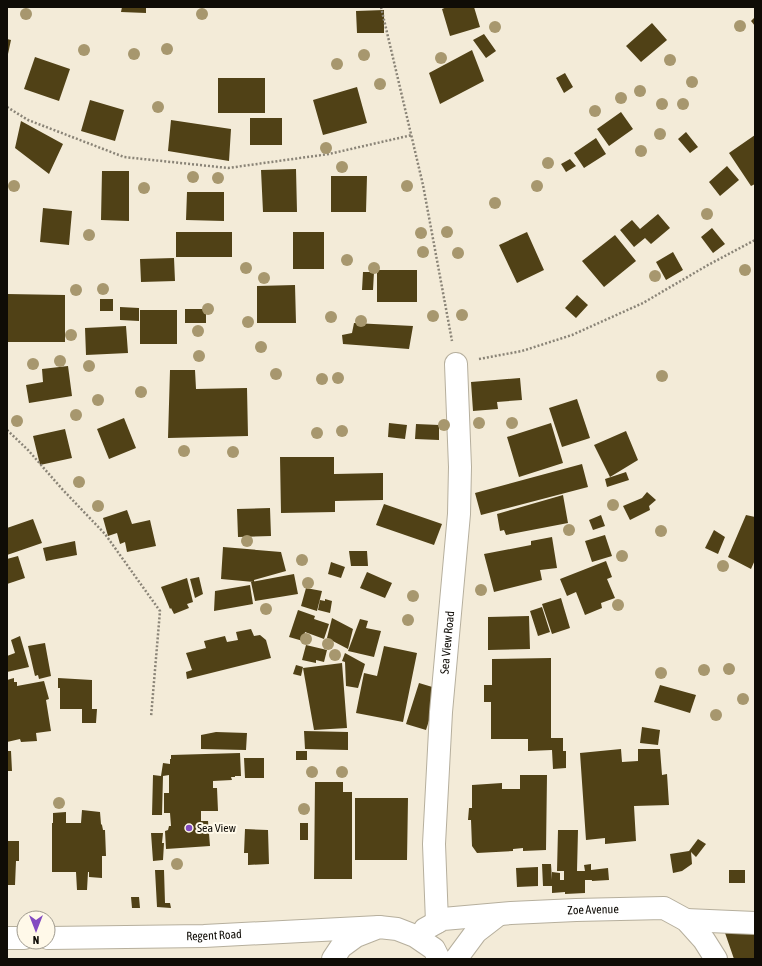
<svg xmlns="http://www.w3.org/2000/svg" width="762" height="966" viewBox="0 0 762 966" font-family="'Asap Condensed',sans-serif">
<rect width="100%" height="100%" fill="#f3ebd8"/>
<path fill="#504116" d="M122 7H146V13L121 12Z
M447 7H474L480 27 450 36 442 9Z
M384 10V33H357L356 11Z
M755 17V26L751 21Z
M652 23 667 40 641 62 626 46Z
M484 34 496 51 486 58 473 40Z
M7 39 11 40 8 54H7Z
M472 50 484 81 440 104 429 73Z
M35 57 70 69 59 101 24 89Z
M565 73 573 87 564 93 556 78Z
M218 78H265V113H218Z
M357 87 367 123 323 135 313 100Z
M90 100 124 110 115 141 81 131Z
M621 112 633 129 609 146 597 129Z
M250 118H282V145H250Z
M171 120 231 129 229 161 168 151Z
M21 121 63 144 49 174 15 148Z
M686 132 698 147 690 153 678 139Z
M755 135V184L751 186 729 153Z
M596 138 606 154 584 168 574 153Z
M570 159 576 166 566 172 561 164Z
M727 166 739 180 720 196 709 182Z
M296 169 297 212H263L261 170Z
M102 171H129V221L101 220Z
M331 176H367L366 212H331Z
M187 192H224V221L186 220Z
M43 208 72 211 69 245 40 242Z
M658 214 670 228 651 244 645 238 634 247 620 230 632 220 640 229Z
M712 228 725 244 713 253 701 237Z
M176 232H232V257H176Z
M293 232H324V269H293Z
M527 232 544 270 517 283 499 245Z
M615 235 636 261 604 287 582 261Z
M673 252 683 270 666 280 656 262Z
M174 258 175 281 141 282 140 259Z
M377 270H417V302H377Z
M363 272H374L373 290H362Z
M295 285 296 323H257V286Z
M7 294 65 295V342H7Z
M577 295 588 305 576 318 565 308Z
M100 299H113V311H100Z
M120 307 139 308V321L120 320Z
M185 309H206V323H185Z
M140 310H177V344H140Z
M354 323 413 326 409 349 343 344 342 335 352 333Z
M126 326 128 353 86 355 85 328Z
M68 366 72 396 29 403 26 385 43 382 42 369Z
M170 370H195L196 389 247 388 248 436 168 438Z
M520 378 522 400 497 402 498 409 473 411 471 382Z
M577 399 590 438 562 447 549 408Z
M124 418 136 448 109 459 97 429Z
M389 423 407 425 405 439 388 437Z
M551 423 563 463 519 477 507 437Z
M416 424 439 425V440L415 439Z
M65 429 72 458 40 465 33 436Z
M626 431 638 460 610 477 594 445Z
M280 457H334V474L383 473V500L335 501V512L281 513Z
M582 464 588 487 481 515 475 493Z
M626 472 629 480 607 487 605 479Z
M647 492 656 500 649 506 650 510 630 520 623 506 642 498Z
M563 495 568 523 506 535 504 530 500 531 497 514Z
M384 504 442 524 434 545 376 525Z
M270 508 271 536 238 537 237 509Z
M127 510 132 524 150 520 156 546 127 552 125 542 120 544 117 533 108 536 103 518Z
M601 515 605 526 593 530 589 520Z
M746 515 755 517V560L751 569 728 557Z
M33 519 42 543 7 555V528Z
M714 530 725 537 718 554 705 548Z
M605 535 612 556 592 562 585 541Z
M552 537 557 568 540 570 542 580 494 592 484 554 531 545V541Z
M75 541 77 555 46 561 43 548Z
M223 547 281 552 286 571 254 580V582L221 579Z
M349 551H367L368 566H351Z
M18 556 25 578 7 584V559Z
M606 561 612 577 607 579 615 598 601 603 602 608 585 615 576 592 567 596 560 579Z
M331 562 345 567 341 578 328 574Z
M367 572 392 583 385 598 360 588Z
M294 574 298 594 255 601 251 582Z
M199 577 203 594 195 598 190 579Z
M187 578 193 602 187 604 189 608 174 614 171 608 170 609 161 587Z
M250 585 253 604 214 611 215 591Z
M306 588 322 591 317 611 301 606Z
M561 598 570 628 552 634 542 604Z
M325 599 332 601 330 613 318 610 320 600 325 601Z
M542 607 550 632 538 636 530 611Z
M298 610 315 616 314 619 329 624 324 639 305 632 303 641 289 637Z
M529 616 530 649 488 650V617Z
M332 618 353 629 348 649 327 638Z
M360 619 368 621 366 628 381 631 374 657 348 651Z
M251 629 254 636 260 635 266 640 271 658 187 679 186 672 192 670 186 653 206 648 204 641 225 636 227 642 238 640 236 632Z
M20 636 29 667 7 672V656L15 653 11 640Z
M45 643 51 676 39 679 38 675 35 676 28 646Z
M306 645 327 650 324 662 316 660V663L302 660Z
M384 646 417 653 403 722 356 713 364 673 377 676Z
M345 653 365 664 358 688 346 686 345 662 342 661Z
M551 658V738H563V751H566V768L553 769 552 750 528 751V739H491V702H484V685H492V659Z
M342 663 347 728 314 730 303 668Z
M296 665 303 667 301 676 293 674Z
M14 678V682H17V686L44 681 49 699 46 700 51 731 36 733 37 741 21 742 20 739 7 742V680Z
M58 678 92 680V709H97L96 723H82V709H60V688H58Z
M419 683 439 689 426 730 406 724Z
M660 685 696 695 690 713 654 702Z
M642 727 660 730 658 745 640 743Z
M304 731 348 732V750L305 749Z
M216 732 247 733 246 750 201 749V735Z
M621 749 622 762 638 761V749H660L662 775 667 774 669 805 634 806 636 841 605 844V838L586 840 580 753Z
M7 751H11L12 771H7Z
M296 751H307V760H296Z
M240 753 241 776H235V777H231L232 780 213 781V788H217L218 811H201V821H208L210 846 166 849 165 831 168 830 169 826H171L170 813H164V793H169V775L163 776 162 815H152L153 775 161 776 163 763 170 764V759H171V755Z
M244 758H264V778H245Z
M520 775H547L546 850 523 851V848L513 849V851L477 853 472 846 471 820H468L469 808H472V785L502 783V789H520Z
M315 782H343V792H352V879H314Z
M355 798H408L407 860H355Z
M82 810 100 812 101 824 102 825 103 830H105L106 856H102V878L89 877V872H88L87 890H77L76 872H52V823H53V813L66 812V823H81Z
M300 823H308V840H300Z
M245 829 268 830 269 864 248 865V853H244Z
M558 830H578L577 871H585L584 865 591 864V870L608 868 609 880 592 881 591 872 592 880H585V893L565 894V892L552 893V886H543L542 864H551L552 880V872L560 873V880H564V871H557Z
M151 833H163L162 843H164L163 860 153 861Z
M698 839 706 844 696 857 691 852 692 864 682 871 673 873 670 854 689 851Z
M7 841H19V861H16L15 885H7Z
M538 867V886L517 887 516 868Z
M155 870H164L165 903H170L171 908 157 907Z
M729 870H745V883H729Z
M131 897H139L140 908H132Z
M724 930 755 931V958L734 959Z"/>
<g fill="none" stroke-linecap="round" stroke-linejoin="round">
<defs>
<g id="minor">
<path d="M686 920 755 923"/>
<path id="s1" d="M437 922 434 844 441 712 459 514 460 467 456 364"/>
<path id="s2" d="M425 929 443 919 511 913 576 910 664 908 686 920 704 940 716 959"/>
<path d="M456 959 476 932 498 915"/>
</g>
<g id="major">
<path d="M7 938H24"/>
<path id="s3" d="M48 938 204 936 379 927"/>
<path d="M333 959 341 947 356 936 379 927 397 929 415 936 434 949 439 959"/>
</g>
</defs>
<use href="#minor" stroke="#b6af9d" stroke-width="24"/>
<use href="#major" stroke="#b6af9d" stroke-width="24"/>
<path stroke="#8a8477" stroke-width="2.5" stroke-dasharray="2 2" stroke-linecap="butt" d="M381 7 423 185 452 341
M7 107 28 120 124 157 228 168 329 154 412 135
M479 359 522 351 572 335 643 303 708 265 755 240
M7 430 28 450 63 490 105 534 160 611 151 717"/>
<use href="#minor" stroke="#fff" stroke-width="22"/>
<use href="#major" stroke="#fff" stroke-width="22"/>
</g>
<g fill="#a7976e">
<circle cx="26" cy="14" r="6"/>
<circle cx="202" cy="14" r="6"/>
<circle cx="740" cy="26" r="6"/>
<circle cx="495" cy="27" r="6"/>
<circle cx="167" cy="49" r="6"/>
<circle cx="84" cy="50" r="6"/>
<circle cx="134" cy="54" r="6"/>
<circle cx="364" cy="55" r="6"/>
<circle cx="441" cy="58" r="6"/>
<circle cx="670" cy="60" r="6"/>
<circle cx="337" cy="64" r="6"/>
<circle cx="692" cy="82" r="6"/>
<circle cx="380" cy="84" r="6"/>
<circle cx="640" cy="91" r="6"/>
<circle cx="621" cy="98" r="6"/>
<circle cx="662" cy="104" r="6"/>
<circle cx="683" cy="104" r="6"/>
<circle cx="158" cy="107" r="6"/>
<circle cx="595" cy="111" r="6"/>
<circle cx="660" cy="134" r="6"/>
<circle cx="326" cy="148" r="6"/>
<circle cx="641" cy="151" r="6"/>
<circle cx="548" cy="163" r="6"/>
<circle cx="342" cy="167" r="6"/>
<circle cx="193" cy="177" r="6"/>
<circle cx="218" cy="178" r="6"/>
<circle cx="14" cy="186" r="6"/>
<circle cx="407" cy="186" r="6"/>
<circle cx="537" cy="186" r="6"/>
<circle cx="144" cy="188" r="6"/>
<circle cx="495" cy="203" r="6"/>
<circle cx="707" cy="214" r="6"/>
<circle cx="447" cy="232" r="6"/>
<circle cx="421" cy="233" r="6"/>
<circle cx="89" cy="235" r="6"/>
<circle cx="423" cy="252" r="6"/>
<circle cx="458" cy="253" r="6"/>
<circle cx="347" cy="260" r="6"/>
<circle cx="246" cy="268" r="6"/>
<circle cx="374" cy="268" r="6"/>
<circle cx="745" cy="270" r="6"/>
<circle cx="655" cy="276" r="6"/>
<circle cx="264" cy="278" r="6"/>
<circle cx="103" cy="289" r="6"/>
<circle cx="76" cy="290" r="6"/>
<circle cx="208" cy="309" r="6"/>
<circle cx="462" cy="315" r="6"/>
<circle cx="433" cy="316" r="6"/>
<circle cx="331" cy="317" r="6"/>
<circle cx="361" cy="321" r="6"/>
<circle cx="248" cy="322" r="6"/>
<circle cx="198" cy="331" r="6"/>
<circle cx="71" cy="335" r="6"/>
<circle cx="261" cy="347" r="6"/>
<circle cx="199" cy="356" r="6"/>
<circle cx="60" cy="361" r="6"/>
<circle cx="33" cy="364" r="6"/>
<circle cx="89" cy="366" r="6"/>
<circle cx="276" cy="374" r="6"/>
<circle cx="662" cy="376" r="6"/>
<circle cx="338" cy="378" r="6"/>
<circle cx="322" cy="379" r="6"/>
<circle cx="141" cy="392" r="6"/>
<circle cx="98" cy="400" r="6"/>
<circle cx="76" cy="415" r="6"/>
<circle cx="17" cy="421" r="6"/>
<circle cx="479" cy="423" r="6"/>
<circle cx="512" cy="423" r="6"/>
<circle cx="444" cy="425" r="6"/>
<circle cx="342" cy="431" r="6"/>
<circle cx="317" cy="433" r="6"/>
<circle cx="184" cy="451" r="6"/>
<circle cx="233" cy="452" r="6"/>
<circle cx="79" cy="482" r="6"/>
<circle cx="613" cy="505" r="6"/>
<circle cx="98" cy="506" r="6"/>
<circle cx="569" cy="530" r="6"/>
<circle cx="661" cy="531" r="6"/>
<circle cx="247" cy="541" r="6"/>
<circle cx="622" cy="556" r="6"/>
<circle cx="302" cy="560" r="6"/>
<circle cx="723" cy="566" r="6"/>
<circle cx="308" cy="583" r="6"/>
<circle cx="481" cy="590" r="6"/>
<circle cx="413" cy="596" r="6"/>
<circle cx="618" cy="605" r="6"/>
<circle cx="266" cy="609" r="6"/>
<circle cx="408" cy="620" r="6"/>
<circle cx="306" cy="639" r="6"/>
<circle cx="328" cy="644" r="6"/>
<circle cx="335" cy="655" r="6"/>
<circle cx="729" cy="669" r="6"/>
<circle cx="704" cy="670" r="6"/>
<circle cx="661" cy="673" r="6"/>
<circle cx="743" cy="699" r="6"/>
<circle cx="716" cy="715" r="6"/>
<circle cx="312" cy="772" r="6"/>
<circle cx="342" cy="772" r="6"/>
<circle cx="59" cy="803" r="6"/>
<circle cx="304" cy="809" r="6"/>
<circle cx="177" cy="864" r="6"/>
</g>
<circle fill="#834bc1" stroke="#fff9e9" stroke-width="1.5" cx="189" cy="828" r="4"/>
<g text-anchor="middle" stroke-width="4" stroke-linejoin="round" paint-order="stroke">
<g font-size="12" fill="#0f0c06" stroke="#fff9e9">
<text dy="4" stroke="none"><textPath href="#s1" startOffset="280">Sea View Road</textPath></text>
<text dy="4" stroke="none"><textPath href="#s2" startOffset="171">Zoe Avenue</textPath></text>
<text dy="4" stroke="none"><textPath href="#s3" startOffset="166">Regent Road</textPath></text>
</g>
<g font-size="12" fill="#0f0c06" stroke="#fff9e9" text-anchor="start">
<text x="197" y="832">Sea View</text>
</g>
</g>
<rect width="762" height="966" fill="none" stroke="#0f0c06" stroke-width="16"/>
<g transform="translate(36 930) rotate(180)"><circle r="19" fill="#fff9e9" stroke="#9f9a8e"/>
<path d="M0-3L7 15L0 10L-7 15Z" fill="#834bc1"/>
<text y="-6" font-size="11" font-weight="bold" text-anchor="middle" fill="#0f0c06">N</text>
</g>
</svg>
